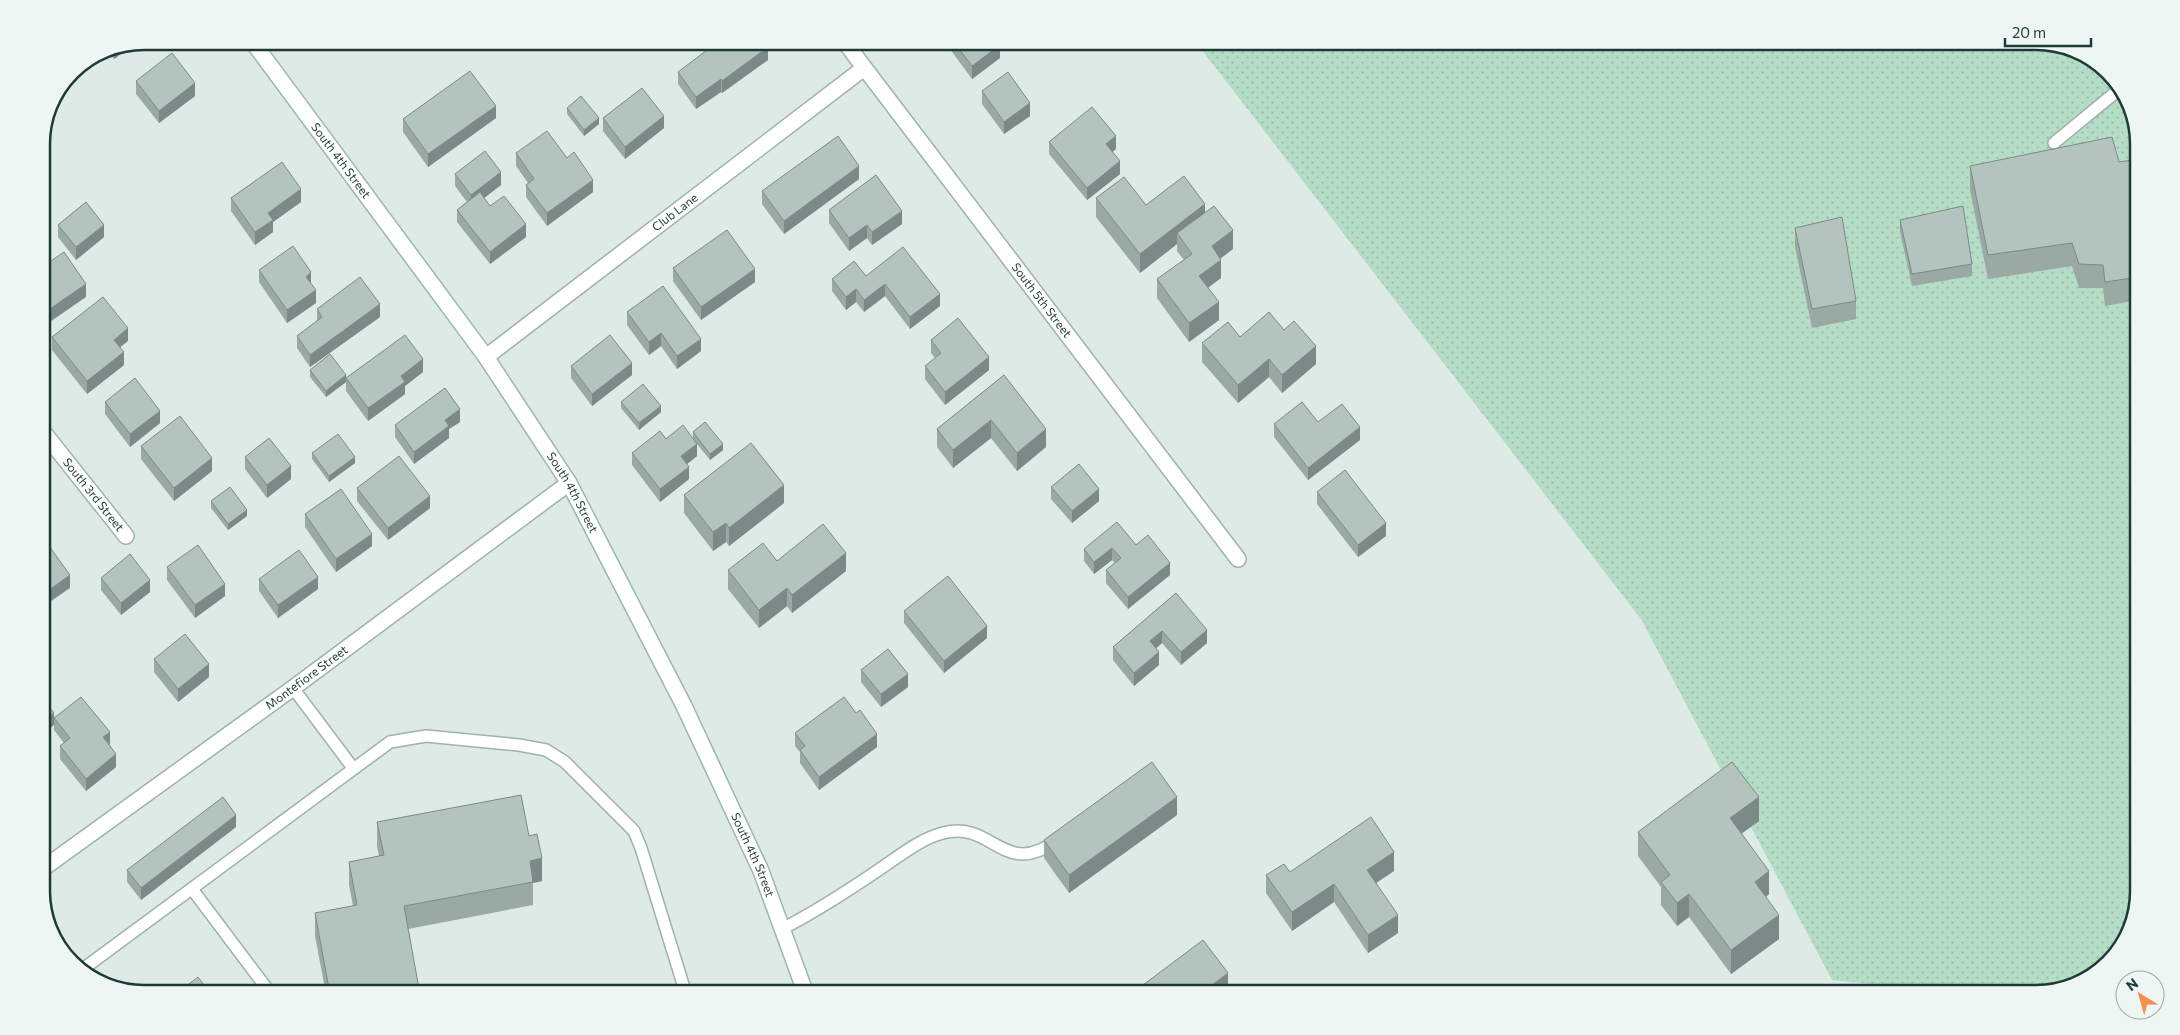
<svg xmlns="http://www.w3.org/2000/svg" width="2180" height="1035" viewBox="0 0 2180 1035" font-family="Commissioner,sans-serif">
<defs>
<pattern id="grass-dots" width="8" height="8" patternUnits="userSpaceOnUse" patternTransform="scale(1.25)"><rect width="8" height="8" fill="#b5dcc5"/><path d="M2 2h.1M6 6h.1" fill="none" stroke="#9bbeaa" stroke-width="1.8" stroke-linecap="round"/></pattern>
</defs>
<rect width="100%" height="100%" fill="#ddeae6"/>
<path fill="url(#grass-dots)" d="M1195 41H2036L2076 49 2121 86 2139 137V891L2131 931 2093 977 2037 994H1967L1832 980 1641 619Z"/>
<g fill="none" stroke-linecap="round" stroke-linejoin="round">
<defs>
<path id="service" d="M2054 143 2122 87
M293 688 353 768
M192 889 271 994
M782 929C815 912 846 892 877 871 897 858 919 839 943 833 993 820 1003 879 1056 841
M83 969 390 742 426 736 519 745 546 750 565 762 634 831 641 848 686 994"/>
<g id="minor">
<path id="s1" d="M844 41 1238 559"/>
<path id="s2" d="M486 357 864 68"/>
<path id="s3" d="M41 429 126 536"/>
<path id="s4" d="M41 870 293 688 569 483"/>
</g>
<g id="secondary">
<path id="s5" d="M252 41 486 357 569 483 684 706 761 871 806 994"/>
</g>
</defs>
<use href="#service" stroke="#a0b1ae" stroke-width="14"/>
<use href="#minor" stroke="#a0b1ae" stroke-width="18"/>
<use href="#secondary" stroke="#9db6b0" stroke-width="18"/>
<use href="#service" stroke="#fff" stroke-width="11"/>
<use href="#minor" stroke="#fff" stroke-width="15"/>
<use href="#secondary" stroke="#fff" stroke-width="15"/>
</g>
<path fill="#9aa9a4" d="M388 41H402L393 48Z
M944 41H997L1000 58 972 79Z
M136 43 114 59 106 49Z
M768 60 722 93 721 92 696 109 678 84V72Z
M136 81 195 96 159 123 136 94Z
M982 91 1030 116 1004 134 982 104Z
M567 108 599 124 584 136 567 114Z
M496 118 428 167 403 132V119Z
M603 118 664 128 625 159 603 131Z
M1049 142 1116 149 1112 152 1120 174 1087 200 1049 154Z
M516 153 567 158 593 192 547 226 526 197V185L528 183 516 166Z
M2139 159V300L2105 306 2103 288H2079L2072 266 1988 279 1970 190V166L2119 162Z
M455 174 501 185 484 198 490 206 526 237 490 264 457 222V210L467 202 455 186Z
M859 179 784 234 762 204V191Z
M231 198 301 202 273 222V232L255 245 231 211Z
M1096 198 1205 213 1233 249 1220 258 1221 278 1208 288 1219 320 1189 342 1157 298V279L1184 260 1177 251V244L1140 273 1096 217Z
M829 210 902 224 872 245 867 238 849 251 829 223Z
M1900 220 1972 264V276L1912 286 1900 232Z
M58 225 104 237 76 260 58 237Z
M1795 228 1856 301V319L1812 328 1795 247Z
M673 268 755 282 701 320 673 281Z
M259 270 311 284 316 303 287 323 259 282Z
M866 276 940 306 910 329 885 296 864 312 856 302 846 310 832 291V279Z
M317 309 380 317 310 367 297 348V336L317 321Z
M627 312 701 351 677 369 661 346 649 355 627 325Z
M1284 330 1316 364 1282 393 1269 377 1238 403 1202 362V343Z
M52 337 128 341 120 347 124 365 87 394 52 350Z
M931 340 989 370 945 405 925 379V366L935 358 931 353Z
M571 366 632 375 592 406 571 378Z
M310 370 346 382 326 397 310 377Z
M423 372 405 386V394L368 421 346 391V378Z
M1004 375 1046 447 1017 471 991 438 953 468 937 447V429Z
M105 402 160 423 130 447 105 414Z
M621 402 661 412 639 430 621 408Z
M460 422 449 429V438L414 464 395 437V425Z
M1318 422 1360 440 1308 480 1274 437V424Z
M693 432 723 450 710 460 697 444V456L687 464 689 479 660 502 632 465V453L666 439 693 437Z
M141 446 212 471 174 501 141 459Z
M312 453 355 463 329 482 312 459Z
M245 457 291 479 267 498 245 469Z
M1051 487 1099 501 1072 523 1051 499Z
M357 488 430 508 388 540 357 501Z
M1317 492 1386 536 1358 557 1317 504Z
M684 495 784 503 729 546 726 542 713 551 684 513Z
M211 501 247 516 228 530 211 508Z
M305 514 372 546 336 572 305 527Z
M1136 545 1170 575 1128 609 1106 583V570L1115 563 1112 560 1094 574 1084 561V549Z
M777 561 846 571 792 613 787 606 759 628 728 589V570Z
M167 567 225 596 195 618 167 580Z
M101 578 150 592 121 615 101 590Z
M259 579 318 589 278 618 259 591Z
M1176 593 1207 643 1181 665 1162 643 1156 648 1159 665 1134 686 1113 660V647Z
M904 611 987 638 944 673 904 623Z
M154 659 209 677 178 702 154 672Z
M861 670 908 687 881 707 861 682Z
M54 718 110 745 116 767 86 791 60 759V746L64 743 54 730Z
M795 733 877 747 819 790 800 763V752L795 746Z
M1177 815 1069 893 1044 858V840Z
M1759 821 1742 833 1769 894 1766 897 1779 939 1731 974 1689 917 1677 926 1661 905V887L1638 856V832Z
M377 822 529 836 542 881 533 883V905L408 929 420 994H326L315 936V913L353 906 349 885V862L379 856 377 846Z
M236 827 141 900 127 882V870Z
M1394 871 1376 883 1398 933 1368 953 1334 902 1292 931 1266 893V875L1290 872Z"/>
<path fill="#7d8986" d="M393 41H402L393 48Z
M664 41H669L664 45Z
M136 43 114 59V47Z
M1000 45V58L972 79V66Z
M768 47V60L722 93V81Z
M721 79V92L696 109V97Z
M195 83V96L159 123V111Z
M1030 103V116L1004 134V122Z
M496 106V118L428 167V154Z
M664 116V128L625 159V147Z
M599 118V124L584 136V130Z
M1116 136V149L1106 157V144Z
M1120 161V174L1087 200V188Z
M859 166V179L784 234V221Z
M501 172V185L471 208V195Z
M593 180V192L547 226V213Z
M301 189V202L273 222V232L255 245V232L268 213Z
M1205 204V222L1177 233V244L1140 273V254Z
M902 211V224L872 245V232Z
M526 224V237L490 264V252Z
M104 225V237L76 260V247Z
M867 225V238L849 251V238Z
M1233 230V249L1212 265V246Z
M1221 260V278L1199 294V276Z
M755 269V282L701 320V307Z
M311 272V285L306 277Z
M86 284V297L41 328V315Z
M885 284V296L864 312V300Z
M856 289V302L846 310V297Z
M316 290V303L287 323V310Z
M940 294V306L910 329V317Z
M1219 302V320L1189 342V323Z
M380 304V317L310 367V355Z
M128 328V341L114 352V340Z
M661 333V346L649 355V342Z
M701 339V351L677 369V356Z
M1316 346V364L1282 393V375Z
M124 352V365L87 394V381Z
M989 357V370L945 405V392Z
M423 359V372L405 386V394L368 421V408L401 376Z
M1269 359V377L1238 403V385Z
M632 363V375L592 406V394Z
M346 375V382L326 397V391Z
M661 406V412L639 430V423Z
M460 409V422L449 429V438L414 464V452L445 420Z
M160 411V423L130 447V434Z
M991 420V438L953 468V450Z
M1360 427V440L1308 480V468Z
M1046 429V447L1017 471V453Z
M697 444V456L681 469V456Z
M723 444V450L710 460V454Z
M355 457V463L329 482V476Z
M212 458V471L174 501V488Z
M291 466V479L267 498V485Z
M689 467V479L660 502V489Z
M784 485V503L729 546V528Z
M1099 489V501L1072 523V511Z
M430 496V508L388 540V528Z
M247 510V516L228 530V524Z
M726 523V542L713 551V532Z
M1386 523V536L1358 557V545Z
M372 534V546L336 572V559Z
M1112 548V560L1094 574V562Z
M846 553V571L792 613V595Z
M1170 563V575L1128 609V597Z
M70 575V588L41 608V596Z
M318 577V589L278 618V605Z
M150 580V592L121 615V603Z
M225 584V596L195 618V605Z
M787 588V606L759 628V610Z
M987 626V638L944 673V661Z
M1207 630V643L1181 665V652Z
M1162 631V643L1150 654V641Z
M1159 652V665L1134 686V673Z
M209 664V677L178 702V689Z
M908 674V687L881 707V694Z
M54 713V725L41 735V722Z
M110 732V745L103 737Z
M877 734V747L819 790V777Z
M116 754V767L86 791V779Z
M1177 797V815L1069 893V875Z
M1759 797V821L1730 842V818Z
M236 815V827L141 900V888Z
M1394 852V871L1367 889V870Z
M542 858V881L533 883 530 861Z
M1769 871V894L1755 906V882Z
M1334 884V902L1292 931V912Z
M1689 894V917L1677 926V903Z
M1398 915V933L1368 953V935Z
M1779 915V939L1731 974V950Z
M1228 973V991L1224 994H1200Z"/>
<path fill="#b3c4bf" stroke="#7d8986" d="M719 41H764L768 47 722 81 721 79 696 97 678 72Z
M953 41H997L1000 45 972 66Z
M172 53 195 83 159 111 136 81Z
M470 71 496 106 428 154 403 119Z
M1008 72 1030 103 1004 122 982 91Z
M642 88 664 116 625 147 603 118Z
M581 96 599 118 584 130 567 108Z
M1092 107 1116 136 1106 144 1120 161 1087 188 1049 142Z
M547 131 567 158 574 152 593 180 547 213 526 185 534 179 516 153Z
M838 136 859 166 784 221 762 191Z
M2112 137 2119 162 2139 159V277L2105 282 2103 265 2079 264 2072 243 1988 255 1970 166Z
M485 151 501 172 471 195 455 174Z
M282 162 301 189 268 213 273 220 255 232 231 198Z
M876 175 902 211 872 232 867 225 849 238 829 210Z
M1184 176 1205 204 1140 254 1096 198 1124 177 1146 205Z
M480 192 490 206 504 196 526 224 490 252 457 210Z
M86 202 104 225 76 247 58 225Z
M1214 206 1233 230 1212 246 1221 260 1199 276 1219 302 1189 323 1157 279 1192 254 1177 233Z
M1963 206 1972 264 1912 274 1900 220Z
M1842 217 1856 301 1812 309 1795 228Z
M727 230 755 269 701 307 673 268Z
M293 246 311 272 306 277 316 290 287 310 259 270Z
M903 247 940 294 910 317 885 284 864 300 856 289 846 297 832 279 854 261 866 276Z
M64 252 86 284 41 315V268Z
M360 277 380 304 310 355 297 336 322 317 317 309Z
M663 286 701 339 677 356 661 333 649 342 627 312Z
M103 297 128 328 114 340 124 352 87 381 52 337Z
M1269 312 1284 330 1294 321 1316 346 1282 375 1269 359 1238 385 1202 343 1228 322 1240 337Z
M958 318 989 357 945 392 925 366 941 353 931 340Z
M405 335 423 359 401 376 405 382 368 408 346 378Z
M610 335 632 363 592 394 571 366Z
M330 354 346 375 326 391 310 370Z
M1004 375 1046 429 1017 453 991 420 953 450 937 429Z
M135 378 160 411 130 434 105 402Z
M643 384 661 406 639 423 621 402Z
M445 388 460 409 445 420 449 426 414 452 395 425Z
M1302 402 1318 422 1342 404 1360 427 1308 468 1274 424Z
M180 416 212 458 174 488 141 446Z
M705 422 723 444 710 454 693 432Z
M683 425 697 444 681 456 689 467 660 489 632 453 660 431 666 439Z
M338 434 355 457 329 476 312 453Z
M269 438 291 466 267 485 245 457Z
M751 443 784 485 729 528 726 523 713 532 684 495Z
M399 456 430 496 388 528 357 488Z
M1079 464 1099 489 1072 511 1051 487Z
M1345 470 1386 523 1358 545 1317 492Z
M230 487 247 510 228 524 211 501Z
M341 489 372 534 336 559 305 514Z
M1117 522 1136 545 1148 535 1170 563 1128 597 1106 570 1121 558 1112 548 1094 562 1084 549Z
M823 524 846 553 792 595 787 588 759 610 728 570 763 543 777 561Z
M41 535 70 575 41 596Z
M198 545 225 584 195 605 167 567Z
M299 550 318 577 278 605 259 579Z
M130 554 150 580 121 603 101 578Z
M948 576 987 626 944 661 904 611Z
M1176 593 1207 630 1181 652 1162 631 1150 641 1159 652 1134 673 1113 647Z
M185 634 209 664 178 689 154 659Z
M888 649 908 674 881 694 861 670Z
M41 697 54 713 41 722Z
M81 697 110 732 103 737 116 754 86 779 60 746 70 738 54 718Z
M844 697 856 713 860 710 877 734 819 777 800 750 805 746 795 733Z
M1152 762 1177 797 1069 875 1044 840Z
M1732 762 1759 797 1730 818 1769 871 1755 882 1779 915 1731 950 1689 894 1677 903 1661 882 1670 875 1638 832Z
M521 795 529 836 537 834 542 858 530 861 533 882 404 906 420 994H330L315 913 357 905 349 862 384 855 377 822Z
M223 797 236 815 141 888 127 870Z
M1371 817 1394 852 1367 870 1398 915 1368 935 1334 884 1292 912 1266 875 1284 864 1290 872Z
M1203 940 1228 973 1200 994H1131Z
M198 977 211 994H176Z"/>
<g text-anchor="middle" stroke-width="4" stroke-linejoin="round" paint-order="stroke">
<g font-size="12" fill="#1f3936" stroke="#eef6f3">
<text dy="4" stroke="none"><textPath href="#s5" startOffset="149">South 4th Street</textPath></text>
<text dy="4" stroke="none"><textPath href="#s2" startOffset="238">Club Lane</textPath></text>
<text dy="4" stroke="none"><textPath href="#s1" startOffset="326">South 5th Street</textPath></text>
<text dy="4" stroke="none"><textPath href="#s5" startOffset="554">South 4th Street</textPath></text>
<text dy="4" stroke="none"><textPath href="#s3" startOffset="84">South 3rd Street</textPath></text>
<text dy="4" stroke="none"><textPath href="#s4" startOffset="328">Montefiore Street</textPath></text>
<text dy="4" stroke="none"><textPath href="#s5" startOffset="959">South 4th Street</textPath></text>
</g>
</g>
<path d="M0 0H2180V1035H0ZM144 50H2036A94 94 0 0 1 2130 144V891A94 94 0 0 1 2036 985H144A94 94 0 0 1 50 891V144A94 94 0 0 1 144 50Z" fill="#eef6f3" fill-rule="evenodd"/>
<path fill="none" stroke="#1f3936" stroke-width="2.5" d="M144 50H2036A94 94 0 0 1 2130 144V891A94 94 0 0 1 2036 985H144A94 94 0 0 1 50 891V144A94 94 0 0 1 144 50Z"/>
<g transform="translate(2140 995) rotate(323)"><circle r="24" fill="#eef6f3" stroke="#9baaa7"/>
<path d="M0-4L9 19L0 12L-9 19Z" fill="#f48f51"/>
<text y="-8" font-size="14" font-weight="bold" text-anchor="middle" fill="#1f3936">N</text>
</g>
<path d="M2005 38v8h86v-8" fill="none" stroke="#1f3936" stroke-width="2.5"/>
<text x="2012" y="38" font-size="15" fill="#1f3936" stroke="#eef6f3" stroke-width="4" paint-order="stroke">20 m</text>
</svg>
